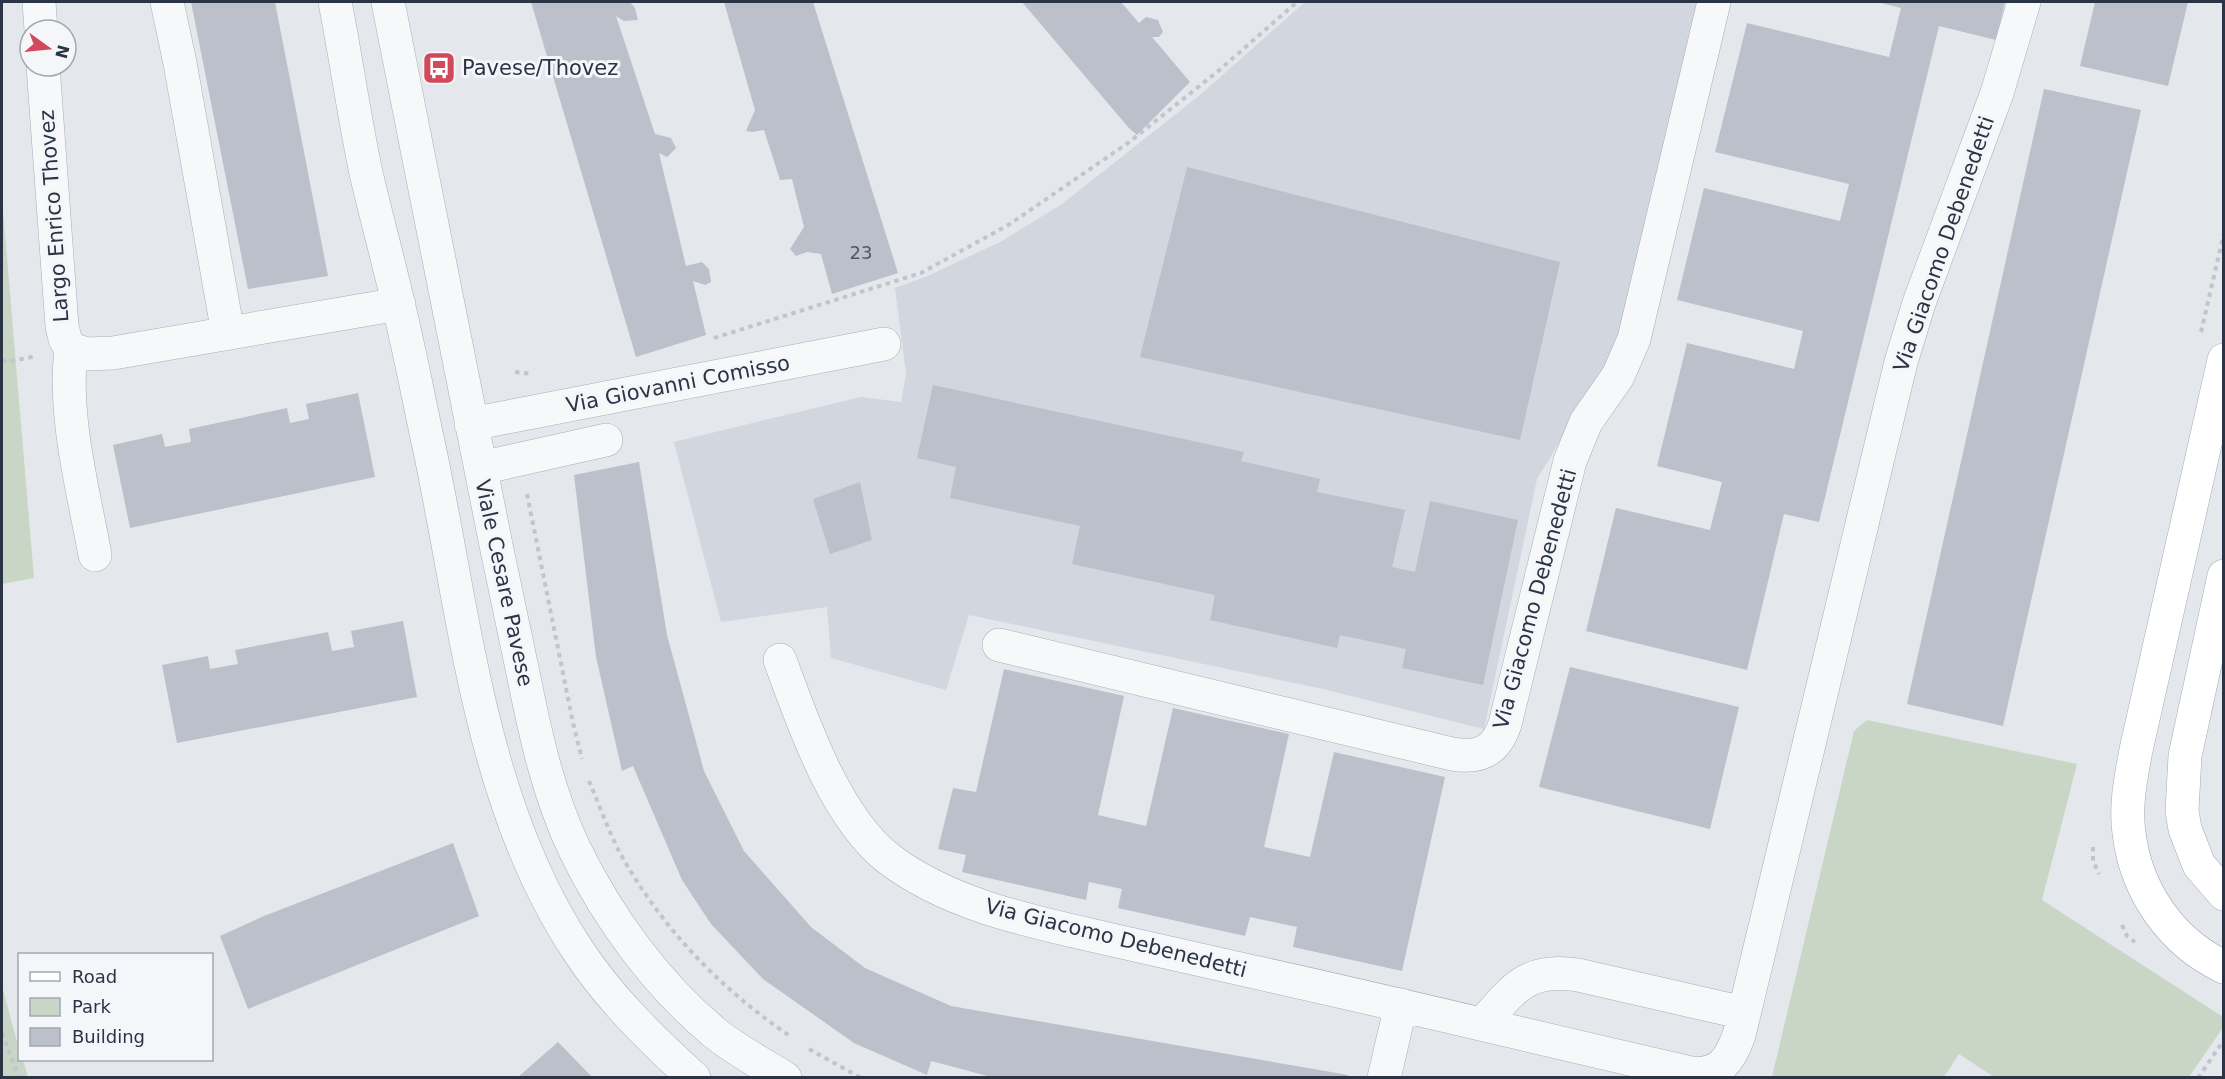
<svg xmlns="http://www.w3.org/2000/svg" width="2225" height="1079" viewBox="0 0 2225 1079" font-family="'DejaVu Sans',sans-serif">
<rect width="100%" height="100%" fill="#e4e7ec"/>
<path fill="#d2d6de" d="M1305 2H1698L1615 350 1537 479 1484 729 1323 689 969 615 946 690 831 658 827 607 721 622 674 442 861 397 901 402 906 374 895 288 928 276 1002 241 1062 204 1200 95Z"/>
<path fill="#c9d6c5" d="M2 199 34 578 2 584Z
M1867 720 2077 764 2042 900 2223 1017 2222 1029 2189 1077H1994L1959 1054 1944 1077H1772L1854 731Z
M2 986 19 1049 20 1060H23L28 1077H2Z"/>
<path fill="#bbc0ca" d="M191 2H275L328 276 248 289Z
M531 2H630L635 8 638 20 624 21 616 16 655 134 671 138 676 148 667 157 659 153 686 266 702 262 709 269 711 282 705 285 693 281 706 335 636 357Z
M724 2H813L898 273 832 294 821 254 807 252 796 256 790 249 804 227 792 179 780 180 764 130 752 132 746 131 755 110Z
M1022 2H1121L1139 23 1146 17 1158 20 1163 32 1159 37H1152L1190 82 1137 135 1128 127Z
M1877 2H2005L1996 40 1939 26 1819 522 1784 514 1747 670 1586 631 1616 508 1710 530 1722 482 1657 466 1687 343 1794 369 1803 331 1677 300 1704 188 1840 221 1849 184 1715 152 1747 23 1889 57 1901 8Z
M2095 2H2188L2168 86 2080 66Z
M2044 89 2141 110 2003 726 1907 704Z
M1187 167 1560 262 1520 440 1140 357Z
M933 385 1244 452 1241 461 1320 479 1317 492 1405 510 1392 567 1415 572 1430 501 1518 520 1483 685 1402 668 1406 649 1340 635 1337 648 1210 620 1215 595 1072 564 1080 526 950 498 956 467 917 458Z
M358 393 375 477 130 528 113 445 162 434 165 447 191 442 189 429 287 408 290 423 309 419 306 404Z
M639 462 667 635 704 771 744 851 811 927 865 968 951 1006 1348 1075 1347 1078H995L931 1061 927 1075 854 1043 763 979 711 924 682 880 633 766 622 771 596 657 574 475Z
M860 482 872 540 830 554 813 499Z
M403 621 417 697 177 743 162 665 208 656 210 669 238 664 235 650 328 632 332 651 354 647 351 631Z
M1570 667 1739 707 1710 829 1539 787Z
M1004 669 1124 696 1098 815 1146 826 1173 708 1289 734 1264 847 1310 857 1334 752 1445 777 1402 971 1293 947 1297 927 1250 917 1245 936 1118 908 1122 889 1089 882 1086 900 962 872 966 855 938 849 953 788 976 792Z
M453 843 479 916 248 1009 220 936 264 916Z
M558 1042 593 1078H517Z"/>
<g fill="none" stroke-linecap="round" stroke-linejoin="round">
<defs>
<path id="minor" d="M39 2 41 30
M167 2 180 63 228 333
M335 2C346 58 354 116 366 173 376 216 388 259 398 303 410 352 419 401 430 451 465 617 481 804 577 949 608 997 651 1039 694 1078
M388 2C424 183 459 364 496 545 505 587 514 630 523 673 535 733 548 794 575 850 608 918 657 985 715 1033 736 1050 762 1064 785 1078
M43 66 62 326 65 339 71 349 87 354 113 353 399 304
M71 349C63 416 83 489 95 555
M471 424 884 344
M481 468 606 440
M999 645 1452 754C1480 759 1496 751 1505 724L1570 461 1586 422 1618 376 1634 339 1714 2
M780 660C803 723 835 817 889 859 951 906 1034 922 1108 939 1157 950 1205 961 1254 972 1400 1004 1545 1040 1691 1073 1720 1076 1730 1060 1739 1035L1901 362 1919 303 1997 93 2024 2
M1482 1024C1514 989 1526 967 1578 975L1744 1013
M1384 1078 1401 1005"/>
<path id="major" d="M2224 360 2136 750C2131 777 2125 805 2129 833 2136 891 2171 942 2224 967
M2224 576 2185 756 2182 811 2185 829 2199 865 2224 894"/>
</defs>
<use href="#minor" stroke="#a9aeb7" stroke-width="34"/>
<use href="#major" stroke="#a3abb8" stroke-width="34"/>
<path stroke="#c2c5cb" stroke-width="4" stroke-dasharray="4.5 4.5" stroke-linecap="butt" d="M2201 332 2224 233
M714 338 921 273 1010 224 1128 143 1217 72 1297 2
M2 360 8 362 36 356
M515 372 532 374
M527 494 573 723 582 759
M589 781C599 804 608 830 620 853 661 927 720 989 790 1036
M2093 847V861L2099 874
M2122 925 2127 936 2135 942
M2 1033 19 1078
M809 1049 861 1078
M2198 1078 2224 1040"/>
<use href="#minor" stroke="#f7f8fa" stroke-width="33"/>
<use href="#major" stroke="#fff" stroke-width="33"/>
</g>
<defs>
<symbol id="bus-square" viewBox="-11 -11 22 22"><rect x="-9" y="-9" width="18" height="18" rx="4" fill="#d1495b" stroke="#f4f6f9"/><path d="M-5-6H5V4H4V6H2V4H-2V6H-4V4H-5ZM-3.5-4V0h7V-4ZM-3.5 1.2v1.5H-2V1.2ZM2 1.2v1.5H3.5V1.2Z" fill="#fff"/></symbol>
</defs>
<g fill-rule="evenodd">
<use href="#bus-square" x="420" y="49" width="38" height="38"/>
</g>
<g text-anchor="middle" stroke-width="6" stroke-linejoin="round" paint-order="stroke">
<g font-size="18" fill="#4f5766">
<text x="861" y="259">23</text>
</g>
<g font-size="21" fill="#2b3445" stroke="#f4f6f9" text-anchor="start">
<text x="462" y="75">Pavese/Thovez</text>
</g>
<g font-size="21" fill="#2b3445" stroke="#f4f6f9">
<text transform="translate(54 216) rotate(-94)" y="7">Largo Enrico Thovez</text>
<text transform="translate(1944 244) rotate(-71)" y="7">Via Giacomo Debenedetti</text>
<text transform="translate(678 384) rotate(-11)" y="7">Via Giovanni Comisso</text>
<text transform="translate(504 583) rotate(78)" y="7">Viale Cesare Pavese</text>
<text transform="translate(1535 599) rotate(-75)" y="7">Via Giacomo Debenedetti</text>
<text transform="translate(1116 938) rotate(14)" y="7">Via Giacomo Debenedetti</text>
</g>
</g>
<rect width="2225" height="1079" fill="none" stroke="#2b3445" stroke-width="6"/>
<rect x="18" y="953" width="195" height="108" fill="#f4f6f9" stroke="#a4a8b1" stroke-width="1.5"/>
<rect x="30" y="972" width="30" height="9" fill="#ffffff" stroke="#a4a8b1" stroke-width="1.5"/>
<text x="72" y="983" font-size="18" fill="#2b3445">Road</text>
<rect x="30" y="998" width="30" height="18" fill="#c9d6c5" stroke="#a4a8b1" stroke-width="1.5"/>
<text x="72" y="1013" font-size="18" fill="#2b3445">Park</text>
<rect x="30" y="1028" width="30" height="18" fill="#bbc0ca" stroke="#a4a8b1" stroke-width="1.5"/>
<text x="72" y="1043" font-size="18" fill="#2b3445">Building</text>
<g transform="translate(48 48) rotate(105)"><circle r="28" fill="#f4f6f9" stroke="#a4a8b1" stroke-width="1.5"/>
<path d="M0-4.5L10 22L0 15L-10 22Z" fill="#d1495b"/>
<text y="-9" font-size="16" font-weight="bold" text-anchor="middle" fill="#2b3445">N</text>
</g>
</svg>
